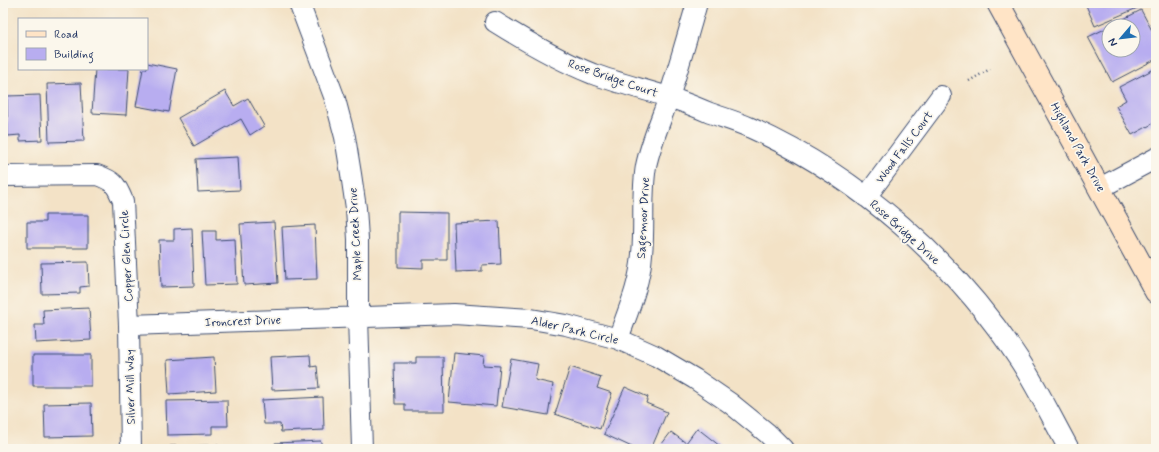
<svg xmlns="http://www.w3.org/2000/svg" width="1159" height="452" viewBox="0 0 1159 452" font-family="Mynerve,sans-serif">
<rect width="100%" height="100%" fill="#fbf7ec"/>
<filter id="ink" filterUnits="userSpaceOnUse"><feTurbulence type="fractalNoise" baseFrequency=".025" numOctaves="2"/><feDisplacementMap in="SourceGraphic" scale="8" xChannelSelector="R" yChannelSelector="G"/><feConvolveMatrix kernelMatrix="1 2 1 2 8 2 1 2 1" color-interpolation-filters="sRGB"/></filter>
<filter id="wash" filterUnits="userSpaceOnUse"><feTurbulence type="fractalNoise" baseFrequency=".012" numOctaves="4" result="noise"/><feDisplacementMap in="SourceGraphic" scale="16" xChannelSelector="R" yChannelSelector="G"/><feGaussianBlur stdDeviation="0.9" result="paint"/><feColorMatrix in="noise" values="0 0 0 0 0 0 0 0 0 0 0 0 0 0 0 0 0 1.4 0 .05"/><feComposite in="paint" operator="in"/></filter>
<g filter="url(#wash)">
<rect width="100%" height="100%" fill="#f3e2c6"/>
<g id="blocks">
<path fill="#b8adf0" d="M1085 3H1141L1142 6 1095 26Z
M1141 10 1156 38V59L1112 82 1088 37 1109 27V50H1133V26H1110Z
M147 63 177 69 169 112 136 106 143 69H147Z
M1156 68V122L1132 135 1116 106 1126 100 1119 87Z
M95 69H129L126 115 92 113Z
M81 83 84 141 49 142 47 84Z
M225 91 234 106 248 98 264 126 250 135 241 119 194 146 178 118Z
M40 95 42 140 20 141V135L8 136 7 96Z
M238 157 240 190 198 192 196 159Z
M398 212 447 213V260H423V268L398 267Z
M45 215H88V248H27V222H45Z
M499 221 501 264 482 265V271L456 272 454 223Z
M274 222 278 283 244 285 240 224Z
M315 225 317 279 285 280 282 227Z
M192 228 194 286 161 287 159 240H174V229Z
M202 231H216V240L235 239 237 284 205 285Z
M88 262 89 286 80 287V293L42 294 41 263Z
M89 308 91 340 36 343 35 325H44L43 310Z
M454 353 484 356 483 365 500 366 496 406 449 402Z
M33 355H91V386H33Z
M310 355 311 367 317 366 319 388 272 390 270 357Z
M214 357 216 391 169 394 167 360Z
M416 357H443L444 411H405V404H395L394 363H416Z
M511 359 538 364 535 380 553 384 548 415 502 407Z
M570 367 601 377 597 388 612 393 600 429 555 414Z
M625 387 648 397 646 403 667 412 651 449H636L604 434Z
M323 397 324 430 281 432 280 424H264L262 400Z
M227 400 228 426H212V434L167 435 166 401Z
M91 403 92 436 45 437 44 404Z
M697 428 720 446 717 449H658L671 432 686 443Z
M321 441V449H275V443Z
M218 445 219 449H171L170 446Z"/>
</g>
</g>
<g filter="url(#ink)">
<use href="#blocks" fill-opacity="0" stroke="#3b4a6e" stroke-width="1"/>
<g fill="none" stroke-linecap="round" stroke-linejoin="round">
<defs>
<path id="street" d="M299 3 335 99 345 137 351 174 356 208 358 239V316L362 449
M495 22C527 42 558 60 593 74 618 83 643 89 668 97 682 101 696 107 710 113 724 118 738 122 751 128 860 177 955 262 1020 361 1038 389 1053 420 1069 449
M3 176 97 175C114 181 116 184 123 201L129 325 131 449
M1100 188 1156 158
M866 197 941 96
M129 325 454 314 531 319 566 325 618 339 656 356 695 379 730 403 767 433 783 449
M618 339C628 311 640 284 642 254 645 224 641 196 646 166 651 142 661 120 669 97 679 66 688 34 697 3"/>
<path id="secondary" d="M998 3 1156 292"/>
</defs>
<use href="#street" stroke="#3b4a6e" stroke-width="22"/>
<use href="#secondary" stroke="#3b4a6e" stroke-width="24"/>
<path stroke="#3b4a6e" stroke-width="2.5" stroke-dasharray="1 3" stroke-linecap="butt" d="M969 81 990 69"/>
<use href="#street" stroke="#fff" stroke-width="20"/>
<use href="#secondary" stroke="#ffe4c6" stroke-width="22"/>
</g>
</g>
<g text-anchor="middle" stroke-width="3.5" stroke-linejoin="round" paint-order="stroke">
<g font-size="12" fill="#1b2f5e" stroke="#fbf7ec">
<text transform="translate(613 78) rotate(19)" y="4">Rose Bridge Court</text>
<text transform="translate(904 147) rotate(-53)" y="4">Wood Falls Court</text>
<text transform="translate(1078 147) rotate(61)" y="4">Highland Park Drive</text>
<text transform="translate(643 218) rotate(-87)" y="4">Sagemoor Drive</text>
<text transform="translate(905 232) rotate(42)" y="4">Rose Bridge Drive</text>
<text transform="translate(355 234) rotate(-93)" y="4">Maple Creek Drive</text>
<text transform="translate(126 256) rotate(-93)" y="4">Copper Glen Circle</text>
<text transform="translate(243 321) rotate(-2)" y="4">Ironcrest Drive</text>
<text transform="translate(575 330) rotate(13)" y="4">Alder Park Circle</text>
<text transform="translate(130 387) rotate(-91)" y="4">Silver Mill Way</text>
</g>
</g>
<rect width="1159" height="452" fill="none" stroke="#fbf7ec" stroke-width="16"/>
<rect x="18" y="18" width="130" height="52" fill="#fbf7ec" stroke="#a1a7b3"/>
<rect x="26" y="31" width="20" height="6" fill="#ffe4c6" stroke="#a1a7b3"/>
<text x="54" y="38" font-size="12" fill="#1b2f5e">Road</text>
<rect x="26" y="48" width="20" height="12" fill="#b8adf0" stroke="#a1a7b3"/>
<text x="54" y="58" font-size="12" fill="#1b2f5e">Building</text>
<g transform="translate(1121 38) rotate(242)"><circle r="19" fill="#fbf7ec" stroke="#a1a7b3"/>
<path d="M0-3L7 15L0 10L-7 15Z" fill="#1f6fb2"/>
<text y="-6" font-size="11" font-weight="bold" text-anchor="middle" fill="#1b2f5e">N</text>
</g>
</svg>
